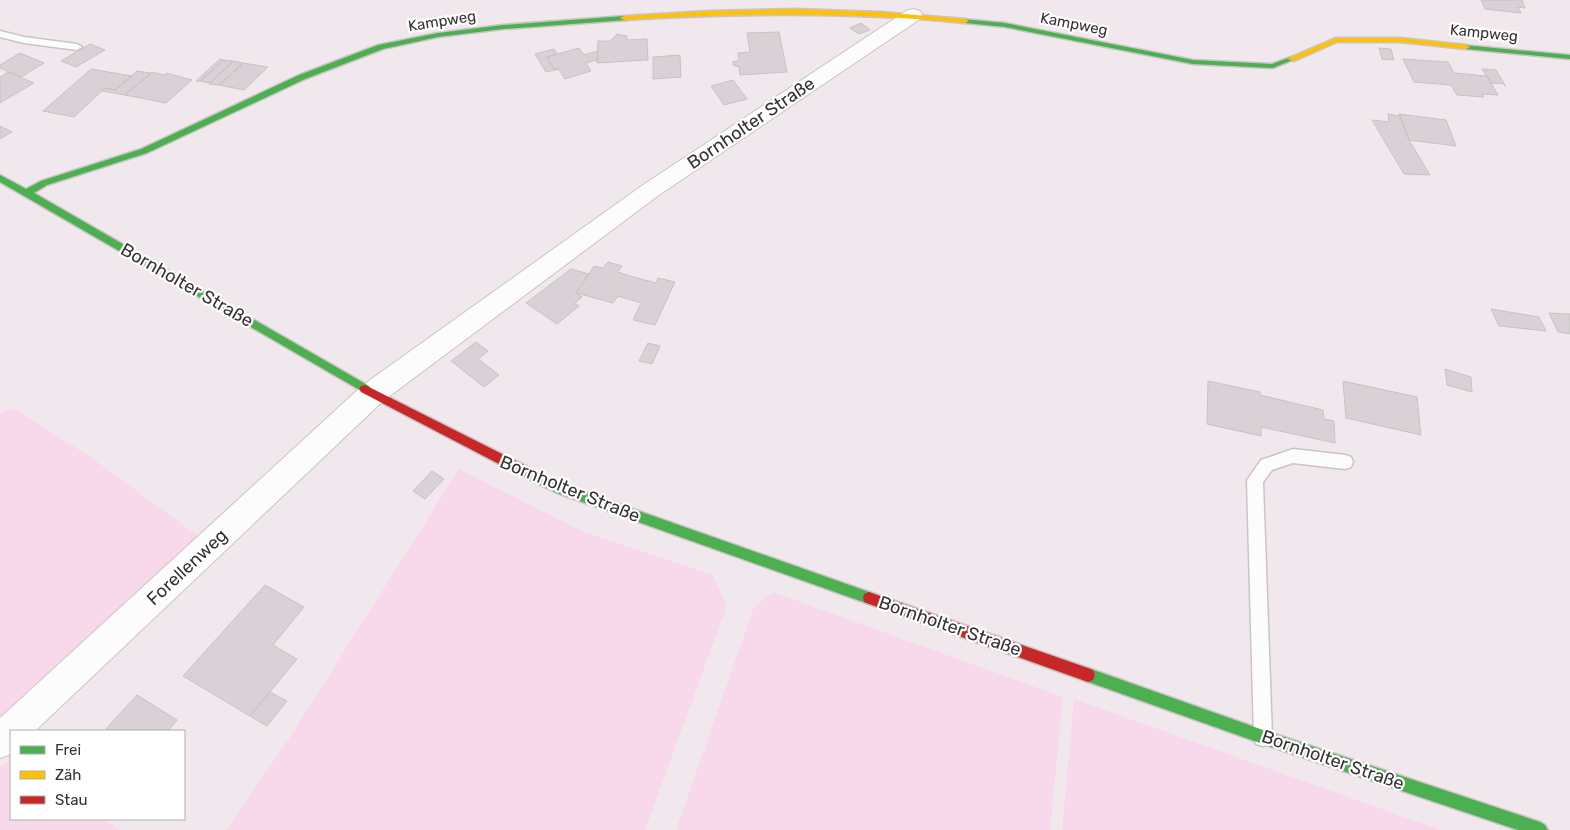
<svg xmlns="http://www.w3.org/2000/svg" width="1570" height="830" viewBox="0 0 1570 830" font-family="Rubik,sans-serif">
<rect width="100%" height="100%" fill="#f0e8ed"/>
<path fill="#f8d9eb" d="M13 408 89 456 201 538 0 723V413Z
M459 469 584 532 713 575 727 606 645 830H226L290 737Z
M773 592 1063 697 1050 830H676L754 607Z
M1074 699 1441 830H1062Z
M11 759V819H103L119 830H0V768Z"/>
<path fill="#d8d2d6" stroke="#c8c2c5" d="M1481 0H1522L1525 8 1518 7 1521 13 1485 9Z
M861 23 870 30 859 34 850 28Z
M779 32 787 72 740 75 739 67 733 65V62L739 60 738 53 750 52 747 33Z
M617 34 627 36V40L647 39 648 60 597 63 598 41H610Z
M90 44 105 50 76 67 61 61Z
M579 48 584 55 598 51 597 60 586 63 591 71 565 79 558 68 554 69 547 57Z
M1379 48 1391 49 1394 60 1382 59Z
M554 49 557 54 547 57 554 69H559L546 72 535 54Z
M20 53 44 63 21 77 0 68V65Z
M680 55 681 77 653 79V57Z
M220 59 224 60 200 81H196Z
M1403 59 1448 62 1454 73 1487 76 1498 95 1482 94 1484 97 1457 95 1451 85 1414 82Z
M224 60 233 61 210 83 200 81Z
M234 61 243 63 219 85 209 84Z
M243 63 268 67 244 90 219 85Z
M91 69 132 76 115 90 105 88 74 117 43 111Z
M1482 69 1496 70 1506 87 1504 84 1491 83Z
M137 71 151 73 125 95 102 91 105 88 115 90Z
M8 72 34 83 0 103V77Z
M152 72 164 75 166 73 192 80 166 103 125 95Z
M733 80 747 99 724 105 711 86Z
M1388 114 1400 116 1409 140 1430 175 1404 174 1372 120 1389 122Z
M1399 114 1446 120 1456 146 1409 140Z
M0 126 12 132 0 139Z
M608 262 622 266 618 272 630 276 656 283 658 278 675 282 655 325 633 320 641 303 618 296 613 303 576 293 594 266 603 268Z
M571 269 589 274 576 293 582 297 575 303 579 306 557 324 526 303Z
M1491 309 1539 317 1546 331 1499 326Z
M1549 313 1570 314V334L1558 332Z
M476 342 488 351 478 359 499 375 484 387 451 361Z
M648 343 660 346 652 364 639 361Z
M1445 369 1471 377 1472 392 1447 385Z
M1208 381 1260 392V395L1323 410 1324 419 1334 421 1335 443 1261 427V436L1207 424Z
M1343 381 1417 397 1421 435 1346 418Z
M432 471 444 479 425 499 413 491Z
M265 585 304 607 273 645 297 659 250 716 183 676Z
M270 692 287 701 267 726 250 716Z
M137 695 177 720 168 731H104Z"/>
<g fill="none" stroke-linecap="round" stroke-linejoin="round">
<defs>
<path id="lane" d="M0 31 24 37 77 44 82 47 77 50 24 43 0 37Z
M1293 449 1345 455 1351 457 1353 462 1351 467 1345 469 1293 463 1272 470 1263 482 1272 737 1270 744 1263 746 1256 744 1254 737 1247 480 1261 460Z"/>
<path id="street" d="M913 9 920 11 922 15 920 19 659 195 383 401 35 731H11V754L0 758V718L363 385 643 185 906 11Z"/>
<path id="fast" d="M624 16 628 18 627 20 503 29 438 37 383 49 305 79 147 153 47 185 34 193 369 386 371 389 369 392 365 393 0 182V175L26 189 41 181 141 149 299 75 378 45 438 33 503 25Z
M962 19 1005 23 1193 60 1272 64 1291 57 1295 59 1273 68 1193 64 1005 27 965 23H962Z
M1463 45 1570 55V59L1466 49 1462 47Z
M526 467 565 485 869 592 874 594 875 598 874 602 869 604 557 493 522 476 520 472 522 468Z
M1088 668 1263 730 1540 822 1545 825 1548 830H1518L1263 744 1083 680 1081 675 1083 670Z"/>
<path id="slow" d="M794 9 880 12 965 19 969 21 965 23C851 12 738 13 624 20L620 18 624 16 709 11Z
M1336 38H1400L1466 45 1470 47 1466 49 1400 42H1337L1294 61 1287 59Z"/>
<path id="jam" d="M365 385 530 468 532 472 530 476 526 477 522 476 361 392 359 389 361 386Z
M869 592 1088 668 1093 670 1095 675 1093 680 1088 682 869 604 864 602 863 598 864 594Z"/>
</defs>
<use href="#lane" stroke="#cac4c7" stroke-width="3"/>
<use href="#street" stroke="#cac4c7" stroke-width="2"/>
<use href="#fast" stroke="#cac4c7" stroke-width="3"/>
<use href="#slow" stroke="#cac4c7" stroke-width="3"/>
<use href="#jam" stroke="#cac4c7" stroke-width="3"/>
<use href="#lane" fill="#fdfcfc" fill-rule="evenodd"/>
<use href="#street" fill="#fdfcfc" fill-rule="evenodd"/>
<use href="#fast" fill="#4caf50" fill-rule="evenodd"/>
<use href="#slow" fill="#ffc107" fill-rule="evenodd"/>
<use href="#jam" fill="#c62828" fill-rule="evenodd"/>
</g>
<g text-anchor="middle" stroke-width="4.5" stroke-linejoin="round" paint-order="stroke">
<g font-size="15" fill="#363134" stroke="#fff">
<text transform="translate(442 21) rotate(-9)" y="5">Kampweg</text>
<text transform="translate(1074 24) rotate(11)" y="5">Kampweg</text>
<text transform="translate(1484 33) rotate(6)" y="5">Kampweg</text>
</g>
<g font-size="18" fill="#363134" stroke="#fff">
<text transform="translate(751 123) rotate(-34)" y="6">Bornholter Straße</text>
<text transform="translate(187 285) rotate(30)" y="6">Bornholter Straße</text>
<text transform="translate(570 489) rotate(22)" y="6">Bornholter Straße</text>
<text transform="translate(187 567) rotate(-43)" y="6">Forellenweg</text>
<text transform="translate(950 626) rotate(19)" y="6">Bornholter Straße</text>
<text transform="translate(1333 760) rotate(19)" y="6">Bornholter Straße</text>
</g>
</g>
<rect x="10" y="730" width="175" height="90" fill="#ffffff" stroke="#afadae"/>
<rect x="20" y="746" width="25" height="8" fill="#4caf50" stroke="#afadae"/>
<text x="55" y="755" font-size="15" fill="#363134">Frei</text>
<rect x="20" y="771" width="25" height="8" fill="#ffc107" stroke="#afadae"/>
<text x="55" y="780" font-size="15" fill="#363134">Zäh</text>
<rect x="20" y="796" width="25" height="8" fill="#c62828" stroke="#afadae"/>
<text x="55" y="805" font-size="15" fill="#363134">Stau</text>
</svg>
